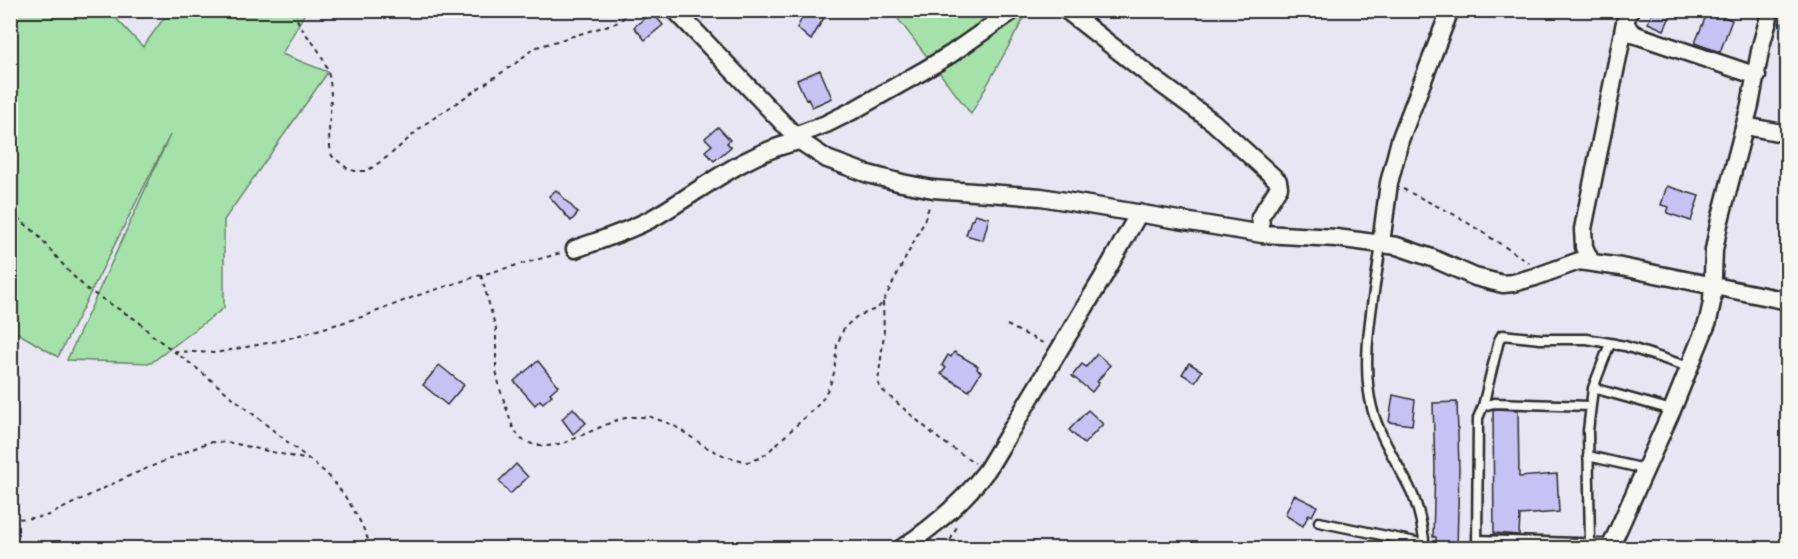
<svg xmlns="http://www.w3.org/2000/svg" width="1798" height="559" viewBox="0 0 1798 559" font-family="'Playpen Sans',sans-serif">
<rect width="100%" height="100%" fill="#e8e6f3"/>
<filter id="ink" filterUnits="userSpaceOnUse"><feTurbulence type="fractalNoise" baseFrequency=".0167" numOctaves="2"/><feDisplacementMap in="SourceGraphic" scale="12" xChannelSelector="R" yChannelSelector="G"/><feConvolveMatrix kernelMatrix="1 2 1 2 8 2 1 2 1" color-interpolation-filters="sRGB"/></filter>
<g filter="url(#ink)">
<path fill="#a4e2a9" stroke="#68866a" stroke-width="1.5" d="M10 11H107L110 12 143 47 169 11H306L282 54 328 72 224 220V308L151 363 67 360 170 135 58 357 11 329Z
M892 11H1028L971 114Z"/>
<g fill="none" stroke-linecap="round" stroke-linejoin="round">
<path stroke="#63879d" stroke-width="4.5" d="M1770 20 1788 27"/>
</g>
<path fill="#c8c2f4" stroke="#2b2b2b" stroke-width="1.5" d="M806 10H813L825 16 811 40 797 28Z
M1653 10H1673L1664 30 1648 23Z
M1708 11 1732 20 1720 52 1695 43Z
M652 12 663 25 645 40 634 27Z
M820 70 832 98 812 107 808 99 806 100 797 80Z
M718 127 730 140 727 143 731 147 714 161 705 151 712 145 705 138Z
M1667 186 1699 196 1691 221 1667 213 1669 207 1661 205Z
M556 190 578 213 571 221 549 196Z
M975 214 989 218 983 240 966 235 971 220H973Z
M954 352 978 366 977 369 981 372 969 391 941 374 946 368 942 365 948 355 951 357Z
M1097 354 1110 365 1097 382 1099 383 1092 392 1072 376 1082 364 1086 367Z
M538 361 558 386 550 393 552 395 543 403 540 400 535 405 514 381Z
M1189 363 1202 371 1195 382 1182 374Z
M439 365 464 385 447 405 423 385Z
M1393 395 1415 400 1412 425 1389 422Z
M1457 402 1459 468 1457 549H1436V537H1433L1435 468 1433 403Z
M573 408 586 423 573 434 562 419Z
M1495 409 1518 410 1519 477 1557 474 1559 512 1520 515 1519 535 1494 533 1493 410Z
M1088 410 1103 424 1084 444 1069 430Z
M516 464 528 477 510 494 499 481Z
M1294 495 1317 506 1312 516 1309 514 1303 526 1285 515Z"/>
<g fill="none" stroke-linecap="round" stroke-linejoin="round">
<defs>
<path id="lane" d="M1381 243C1375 294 1359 358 1372 408 1379 437 1398 463 1411 491 1419 508 1423 529 1425 548
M1593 388 1672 410
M1483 406 1499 340 1502 335 1540 339H1587L1615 344
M1588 456 1645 469
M1319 522 1425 544
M1477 540 1612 544
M1590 544 1588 431 1593 388 1609 346 1613 344 1625 346 1689 367
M1477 548 1478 418 1483 406 1494 403 1591 406"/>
<path id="street" d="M675 10 800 141 827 159 868 174 902 183 933 189 1041 197 1262 234 1336 238 1397 246 1432 258 1475 277 1503 284 1513 283 1535 277 1579 261 1621 267 1788 301
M1066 10 1153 78 1213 122 1278 181 1279 187 1260 217 1262 234
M1625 22 1630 31 1636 35 1757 76
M1745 126 1788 134
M795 136 826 124 854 110 923 71 951 54 1014 10
M1381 243 1389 183 1400 140 1450 10
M575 249C601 240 629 231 653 218 701 191 745 152 800 141
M1591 262 1584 247 1583 229 1625 22 1630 10
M902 548C935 526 963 502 987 470L1103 277 1139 213
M1610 548 1672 410 1708 321 1712 302 1714 250 1719 224 1750 105 1761 46 1771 10"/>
</defs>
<use href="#lane" stroke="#2b2b2b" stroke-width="13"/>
<use href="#street" stroke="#2b2b2b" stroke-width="21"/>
<path stroke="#2b2b2b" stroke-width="2" stroke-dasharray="4.5 4.5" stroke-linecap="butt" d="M296 10C295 25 308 35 316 47 321 54 325 63 328 72 336 100 324 128 332 156L348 169 355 171H367L390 155 425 124 516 63 534 48 619 22 632 10
M1403 189 1457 216 1530 263
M10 212 35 232 71 274 88 290 138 321 152 335 195 367 326 473C346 495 362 520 371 548
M481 275 496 329V370L500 389 513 428 521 439 532 444 548 446 564 443 617 420 630 417H651L673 425 706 447 725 456 748 462 760 458 767 453 821 402 830 385 834 373 837 345 844 328 856 317 878 308 883 302 923 224 930 204
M883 302 884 334 878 382 881 389 939 439 975 463
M1007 325 1045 344
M174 351 215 353 283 340 365 316 416 296 481 275 561 253
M10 519 34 518 49 515 129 476 209 442 232 443 308 460
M947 548 957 526"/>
<use href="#lane" stroke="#f6f6f2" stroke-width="8"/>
<use href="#street" stroke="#f6f6f2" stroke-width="16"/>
</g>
</g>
<rect width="1798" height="559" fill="none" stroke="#f6f6f2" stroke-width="36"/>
<rect x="18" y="18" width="1762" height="523" fill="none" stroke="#2b2b2b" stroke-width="2" filter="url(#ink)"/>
</svg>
